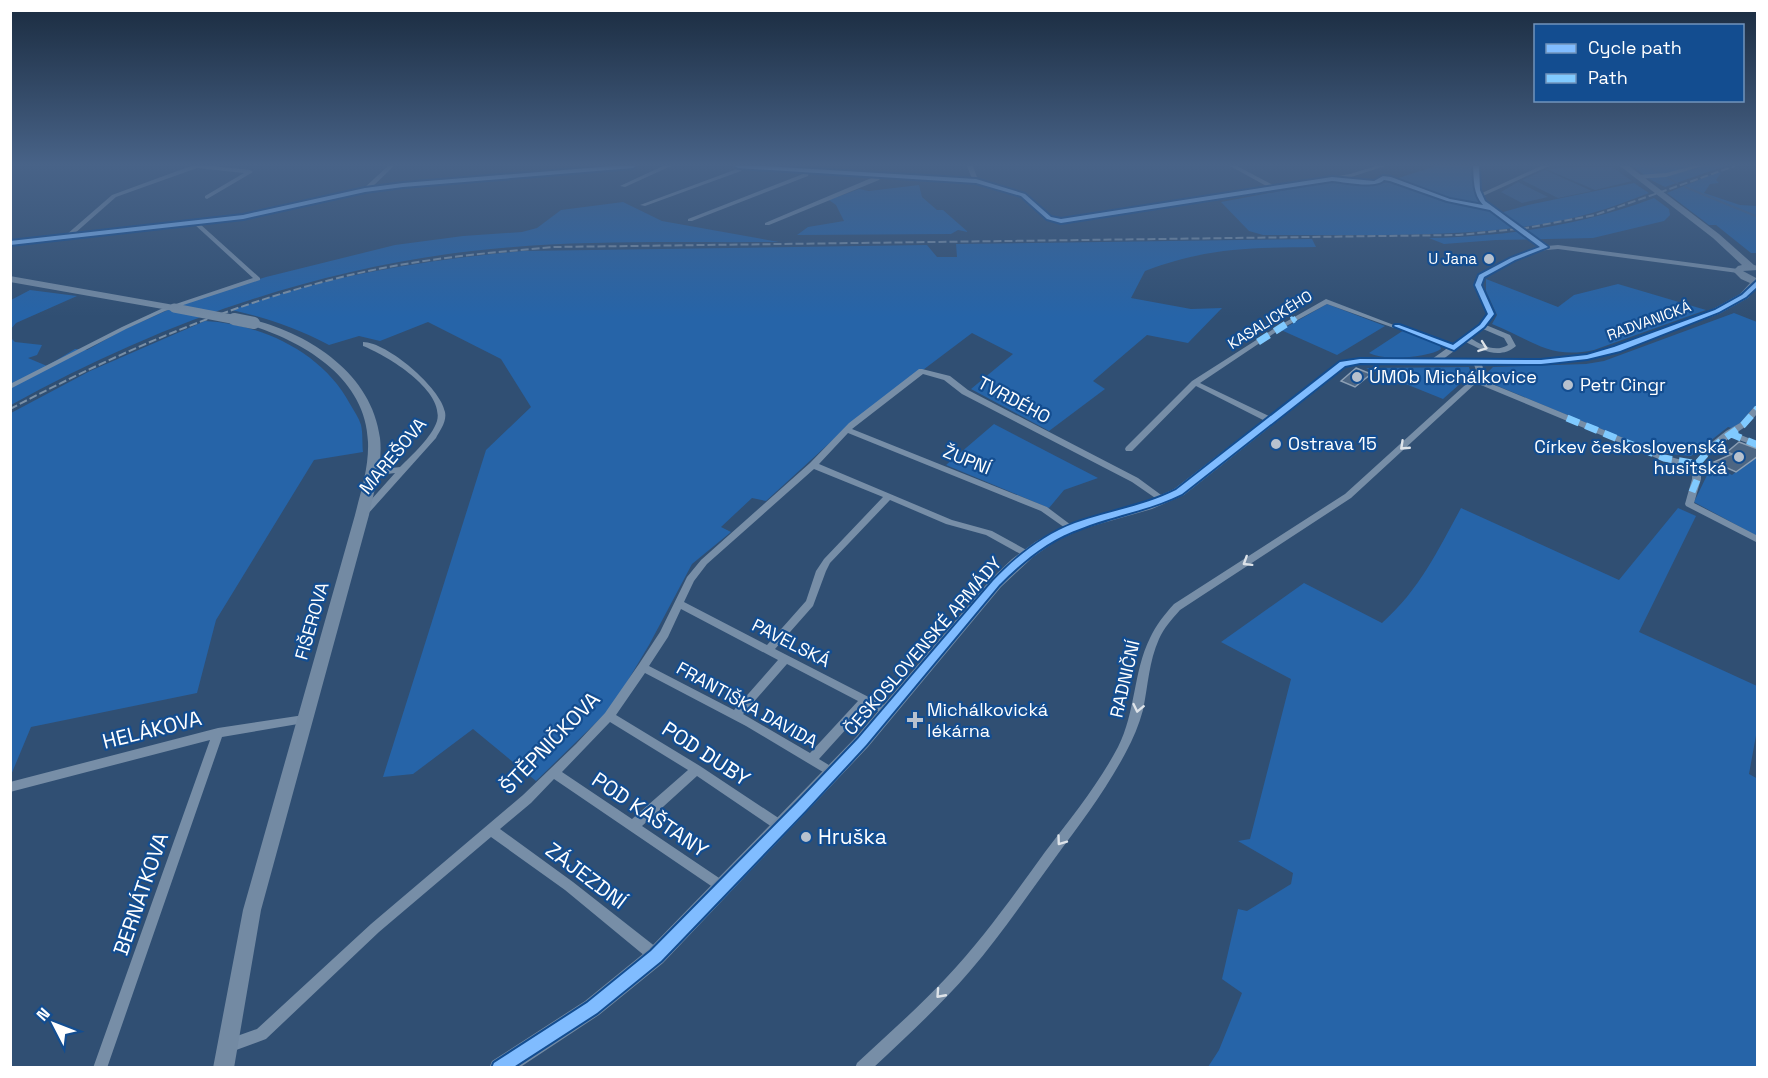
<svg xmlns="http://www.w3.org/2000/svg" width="1768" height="1078" viewBox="0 0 1768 1078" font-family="'Space Grotesk',sans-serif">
<rect width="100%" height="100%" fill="#304f73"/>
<path fill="#2664a8" d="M1436 166H1474C1474 197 1474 198 1499 218L1506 217 1500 213 1528 205 1634 183 1649 193C1630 200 1611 208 1592 213 1494 241 1366 234 1263 235L1249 231 1221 202 1329 182 1371 185 1383 183Z
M1632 166H1725L1665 187 1653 181Z
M1718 172 1721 173 1716 180 1719 183 1710 184 1704 193 1740 205 1757 206V253H1751L1716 225H1709L1667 193Z
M919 185 922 197 937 210H943L968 232 958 230 951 234 797 235 808 227 844 221 836 205 829 200 859 189 869 191Z
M1654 198 1669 209 1670 215 1664 221 1593 238 1496 240 1444 244 1429 238C1509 236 1579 226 1654 198Z
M623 202 662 221 779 242C677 243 573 239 472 251 308 270 154 326 11 405L10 337 15 342 42 345 37 355 28 358 47 366 75 349 87 350 123 330 188 301 266 277 395 245 463 236 522 232 537 228 561 210Z
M1312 239 1316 247C1251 248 1208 247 1145 271L1131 298 1191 309 1222 308 1188 343 1147 335 1093 381 1105 389 1049 431 971 389 1013 354 972 333 846 428 766 501 752 498 721 527 731 532 692 564 649 645 612 707 536 781 473 729 413 774 383 777 486 450 531 407 501 359 428 322 380 341 359 336 329 345C297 328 267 318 232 310 325 276 424 260 523 251L927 245 937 257H957L956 244Z
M1486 279 1558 307 1574 295 1618 284 1706 310 1594 350C1548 360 1531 339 1492 324L1497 315 1486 291Z
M30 290 77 296 16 323 11 329V300Z
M1327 304 1385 326 1337 355 1281 330Z
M1734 313 1757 322V405L1735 429 1728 427 1691 456 1658 453 1481 379 1493 367 1586 364 1604 361Z
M205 321C262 324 323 353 350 404 354 411 359 418 361 425 363 433 362 444 363 452L314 460 216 620 197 693 31 727 11 775V413L90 371Z
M1404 330 1439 343 1441 349C1427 358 1384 361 1369 353Z
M1469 367 1471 374 1443 399 1366 368Z
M994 424 1098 478 1064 490 1049 508 946 465Z
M1757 455V536L1694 502 1712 465 1732 475Z
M1461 508 1619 580 1678 508 1696 516 1639 632 1757 686V730L1749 774 1758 779 1757 1067H1208L1219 1050 1242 993 1222 979 1238 909 1247 911 1291 884 1293 873 1238 841 1250 839 1291 679 1221 642 1304 583 1382 623C1420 589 1437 552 1461 508Z"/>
<path fill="#376091" d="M1575 167H1612L1632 181 1595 190 1546 169Z
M1545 170 1592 191 1558 198 1522 180Z
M1518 182 1548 197 1522 203 1501 192Z"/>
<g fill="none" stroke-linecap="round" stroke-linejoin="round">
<path stroke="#376091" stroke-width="2" d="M1647 166 1659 173
M1668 178 1677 183
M1685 187 1758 217"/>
</g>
<path fill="#4d6683" stroke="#8c9fb4" stroke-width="1.5" d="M1356 368 1371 374 1355 387 1341 381Z
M1739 442 1758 449V456L1736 472 1714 462 1732 454 1727 452Z"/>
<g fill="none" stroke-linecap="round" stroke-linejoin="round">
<path fill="#778ea7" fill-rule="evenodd" d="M191 166H212L250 170 253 172 207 199 205 198V196L244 173 197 168 116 197 74 234 243 215 363 189 388 166H394L371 188 403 183 613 166H636L633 168 403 187 365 192 243 219 200 224 260 278V280L165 311 126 329 10 389V384L122 327 161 309 253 278 194 224 10 245V241L66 235 112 195Z
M663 166H671L625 187 620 186Z
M735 166C815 166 893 174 972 179L967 166H973L978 180 1025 194 1051 216 1069 219 1270 188 1230 166H1237L1277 187 1350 174 1376 166H1385L1351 177 1296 188 1069 223 1047 219 1021 196 976 183 881 177 879 180 769 225H765V223L876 176 809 172 808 176 692 221H688V219L803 174 804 172 743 168 741 171 645 206 640 205 737 169 738 168Z
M1473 166H1479L1482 193 1541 166H1549L1483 196 1493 208 1490 210C1473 199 1474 185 1473 166Z
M1693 166H1702L1666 177 1638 179 1635 177 1638 175 1666 173Z
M1525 233H1529L1547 246 1558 245 1738 269 1741 271 1738 273 1558 249 1536 251 1484 277 1481 285 1494 314 1486 325 1510 335 1516 346C1500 360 1481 350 1466 342L1438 363H1432V359L1480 325 1488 314 1475 285 1479 275 1533 248 1541 247 1525 235ZM1483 329 1504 338 1508 345C1495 353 1482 345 1470 338Z
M1326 299 1399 327 1398 328H1394L1327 304 1279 330 1200 383 1273 418 1274 420 1273 422H1267L1196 386 1132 451H1126L1125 449 1126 447 1192 381 1275 328Z
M363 342C387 342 441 388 445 412 447 422 440 430 436 438L367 515 364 516 360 513 361 511 395 473 371 476 367 473 368 471 400 467C412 455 432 437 437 421 445 390 386 355 363 346Z
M1474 360H1480L1484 370 1480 379 1667 456 1678 459 1695 461 1712 442 1726 431 1740 423 1755 406H1758V413L1745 427 1736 433 1758 442V447L1731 437 1713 450 1701 464V479L1694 503 1758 536V543L1686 506 1685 504 1692 479 1693 466 1678 465 1661 460 1476 383 1351 498 1180 610C1172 619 1164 628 1159 639 1149 661 1148 686 1143 710 1139 725 1133 739 1126 752 1106 790 1080 824 1055 858 1027 896 1001 935 970 971 940 1006 906 1037 873 1068H855L857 1063C887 1035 918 1008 946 978 983 939 1014 895 1045 852 1071 818 1098 785 1118 747 1136 712 1133 672 1150 638 1156 625 1164 615 1174 604L1345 494 1474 377 1476 370 1473 362Z
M919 369H922L950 376 968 390 1138 478 1168 500 1167 502H1161L1132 482 962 394 944 380 923 374 852 429 1047 507 1075 528 1074 530H1068L1041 511 848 433 819 464 952 520 992 531 1030 552 1032 554 1030 556H1024L986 535 946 524 890 500 830 563 826 571 813 606 775 649 892 709 893 712 892 715 888 716 867 706 819 759 837 770 839 773 837 776 833 778 746 726 645 673 616 715 700 766 786 823 788 827 786 831 782 832 778 831 697 776 642 826 728 884 730 888 728 892 724 894 720 892 554 779 531 803 500 829 573 882 661 951 662 956 661 961 656 962 651 961 565 890 491 837 379 932 266 1039 228 1053 223 1051 221 1046 223 1041 257 1029 371 924 523 795 576 744 605 713 639 664 660 632 687 577 701 560 810 463 849 423ZM814 469 883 497 824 559 816 571 806 601 767 645 684 602 694 581 707 564ZM681 609 778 660 734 710 649 666 668 637ZM787 664 858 701 810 753 743 714ZM610 722 688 770 632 819 562 772Z
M304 715 308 716 309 719 308 722 304 723 222 737 107 1068H93L210 740 10 792V782L218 728Z"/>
<path fill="#738aa3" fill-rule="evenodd" d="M1620 166H1629L1719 234 1754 265 1758 266V270L1743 271 1758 279V286L1748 298 1721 313 1621 351 1587 360 1541 365 1360 364 1346 367 1184 495 1152 509 1082 529 1056 541 1033 557 1001 587 868 747 663 963 599 1015 519 1068H489L492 1061 585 1001 649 949 856 737 991 579 1012 559 1035 542 1060 528 1143 503 1174 489 1339 362 1360 358 1541 359 1587 354 1613 347 1713 309 1740 294 1750 283 1741 279 1733 271 1738 266 1742 265 1713 238Z
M10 276 174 305 179 308 174 311 10 282Z
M254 320C311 335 372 374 380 438 383 464 374 490 369 515L261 910 234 1068H213L243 910 355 515C361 491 369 467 368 442 366 378 304 342 250 325L249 323Z"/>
<path stroke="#798fa6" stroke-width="2" stroke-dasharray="8 3" stroke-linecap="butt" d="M10 409C115 354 222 307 338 278 409 260 482 253 554 247L1459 235 1526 228 1595 215 1735 166"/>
<path stroke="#738aa3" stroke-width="9" d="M174 308 242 321"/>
<path stroke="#738aa3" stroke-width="12" d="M234 319 254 323"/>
<path stroke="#80caff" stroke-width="5" stroke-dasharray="10 5" stroke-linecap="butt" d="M1292 321 1296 318"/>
<path stroke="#80caff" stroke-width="7" stroke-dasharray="13 7" stroke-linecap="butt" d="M1258 342 1294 319
M1567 418 1664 458 1697 464
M1729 433 1758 445
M1697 464 1710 449 1743 425 1758 408
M1692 492 1699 475 1697 464"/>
<defs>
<path id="cycleway" d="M613 166H636L633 168 403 187 365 192 243 219 10 245V241L243 215 365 188 403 183Z
M735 166H764L976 179 1025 194 1051 217 1061 219 1332 177 1374 181 1383 176 1391 177 1450 199 1483 205C1473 194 1474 180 1473 166H1479L1480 190 1485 201 1548 247 1515 260 1484 277 1481 285 1494 314 1484 327 1454 350 1394 326 1395 325H1399L1453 345 1480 325 1488 314 1475 285 1479 275 1511 258 1540 247 1490 210 1447 201 1390 181 1384 180C1375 189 1345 182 1332 181L1061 223 1047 219 1021 196 976 183 738 168Z
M1758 280V286L1746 297 1719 312 1620 351 1587 359 1541 364 1360 363 1345 366 1182 494C1150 510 1115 515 1082 528 1049 539 1023 561 999 585L866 745 806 810 661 961 597 1013 512 1068H492L494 1063 587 1003 651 951 798 802 858 739 993 581C1017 556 1043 535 1075 523 1109 511 1144 506 1176 490L1340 362 1360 359 1541 360 1587 355 1614 347 1715 310 1742 295Z"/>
</defs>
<use href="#cycleway" stroke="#134d90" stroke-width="4"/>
<use href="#cycleway" fill="#80bcff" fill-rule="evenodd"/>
</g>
<defs><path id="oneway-chevron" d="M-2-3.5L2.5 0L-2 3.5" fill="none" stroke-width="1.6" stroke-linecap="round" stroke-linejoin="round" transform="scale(1.5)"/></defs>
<g stroke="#dde3e9">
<use href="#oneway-chevron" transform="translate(1483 347) rotate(20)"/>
<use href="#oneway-chevron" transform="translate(1404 446) rotate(137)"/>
<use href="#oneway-chevron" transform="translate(1247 562) rotate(148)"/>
<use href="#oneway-chevron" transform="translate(1138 708) rotate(102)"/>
<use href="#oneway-chevron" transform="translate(1061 841) rotate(126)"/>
<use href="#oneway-chevron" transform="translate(940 994) rotate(132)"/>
</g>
<linearGradient id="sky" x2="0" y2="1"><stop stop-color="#1a2b3f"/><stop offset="0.52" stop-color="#486388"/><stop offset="1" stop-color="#486388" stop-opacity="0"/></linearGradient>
<rect width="1768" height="317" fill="url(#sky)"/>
<g fill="#b7c1ce" stroke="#134d90" stroke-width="2">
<circle cx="1489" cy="259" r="6"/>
<circle cx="1357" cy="377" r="6"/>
<circle cx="1568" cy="385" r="6"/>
<circle cx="1276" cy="444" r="6"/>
<circle cx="1739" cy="457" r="6"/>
<path d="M912 711h6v6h6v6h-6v6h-6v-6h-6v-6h6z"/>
<circle cx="806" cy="837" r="6"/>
</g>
<g text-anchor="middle" stroke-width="4.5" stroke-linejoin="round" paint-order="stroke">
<g font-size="15" fill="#fff" stroke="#134d90" text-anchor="end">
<text x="1477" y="264">U Jana</text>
</g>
<g font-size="15" fill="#fff" stroke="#134d90">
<text transform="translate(1270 320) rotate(-32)" y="5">KASALICKÉHO</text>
<text transform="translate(1649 321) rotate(-20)" y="5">RADVANICKÁ</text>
</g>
<g font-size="18" fill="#fff" stroke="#134d90" text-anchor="start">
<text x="1369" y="383">ÚMOb Michálkovice</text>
<text x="1580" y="391">Petr Cingr</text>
<text x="1288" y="450">Ostrava 15</text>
<text x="1727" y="453" text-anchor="end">Církev československá<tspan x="1727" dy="21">husitská</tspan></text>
<text x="927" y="716">Michálkovická<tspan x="927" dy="21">lékárna</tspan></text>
</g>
<g font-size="18" fill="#fff" stroke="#134d90">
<text transform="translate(1014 400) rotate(28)" y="6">TVRDÉHO</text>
<text transform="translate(393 456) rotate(-50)" y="6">MAREŠOVA</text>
<text transform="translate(967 460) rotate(22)" y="6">ŽUPNÍ</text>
<text transform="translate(312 621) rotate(-74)" y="6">FIŠEROVA</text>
<text transform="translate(791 643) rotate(27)" y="6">PAVELSKÁ</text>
<text transform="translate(923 646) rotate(-49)" y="6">ČESKOSLOVENSKÉ ARMÁDY</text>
<text transform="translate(1125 679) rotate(-77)" y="6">RADNIČNÍ</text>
<text transform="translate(747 705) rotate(29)" y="6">FRANTIŠKA DAVIDA</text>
</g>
<g font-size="21" fill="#fff" stroke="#134d90">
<text transform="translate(152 730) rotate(-14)" y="7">HELÁKOVA</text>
<text transform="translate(550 743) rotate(-46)" y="7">ŠTĚPNIČKOVA</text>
<text transform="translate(706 754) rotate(33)" y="7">POD DUBY</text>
<text transform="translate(650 815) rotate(34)" y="7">POD KAŠTANY</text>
<text transform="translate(586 876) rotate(37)" y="7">ZÁJEZDNÍ</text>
<text transform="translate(141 894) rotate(-71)" y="7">BERNÁTKOVA</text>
</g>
<g font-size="21" fill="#fff" stroke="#134d90" text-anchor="start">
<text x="818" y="844">Hruška</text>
</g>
</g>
<rect width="1768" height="1078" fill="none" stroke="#ffffff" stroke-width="24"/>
<rect x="1534" y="24" width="210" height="78" fill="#134d90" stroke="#7194bc" stroke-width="1.5"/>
<rect x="1546" y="44" width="30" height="9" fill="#80bcff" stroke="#7194bc" stroke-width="1.5"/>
<text x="1588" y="54" font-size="18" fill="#ffffff">Cycle path</text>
<rect x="1546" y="74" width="30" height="9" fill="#80caff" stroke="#7194bc" stroke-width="1.5"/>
<text x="1588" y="84" font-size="18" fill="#ffffff">Path</text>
<g transform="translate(54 1024) rotate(312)" stroke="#134d90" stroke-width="4.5" paint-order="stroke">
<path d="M0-4.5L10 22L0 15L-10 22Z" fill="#ffffff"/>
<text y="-9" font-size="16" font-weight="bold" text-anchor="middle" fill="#ffffff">N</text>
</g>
</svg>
